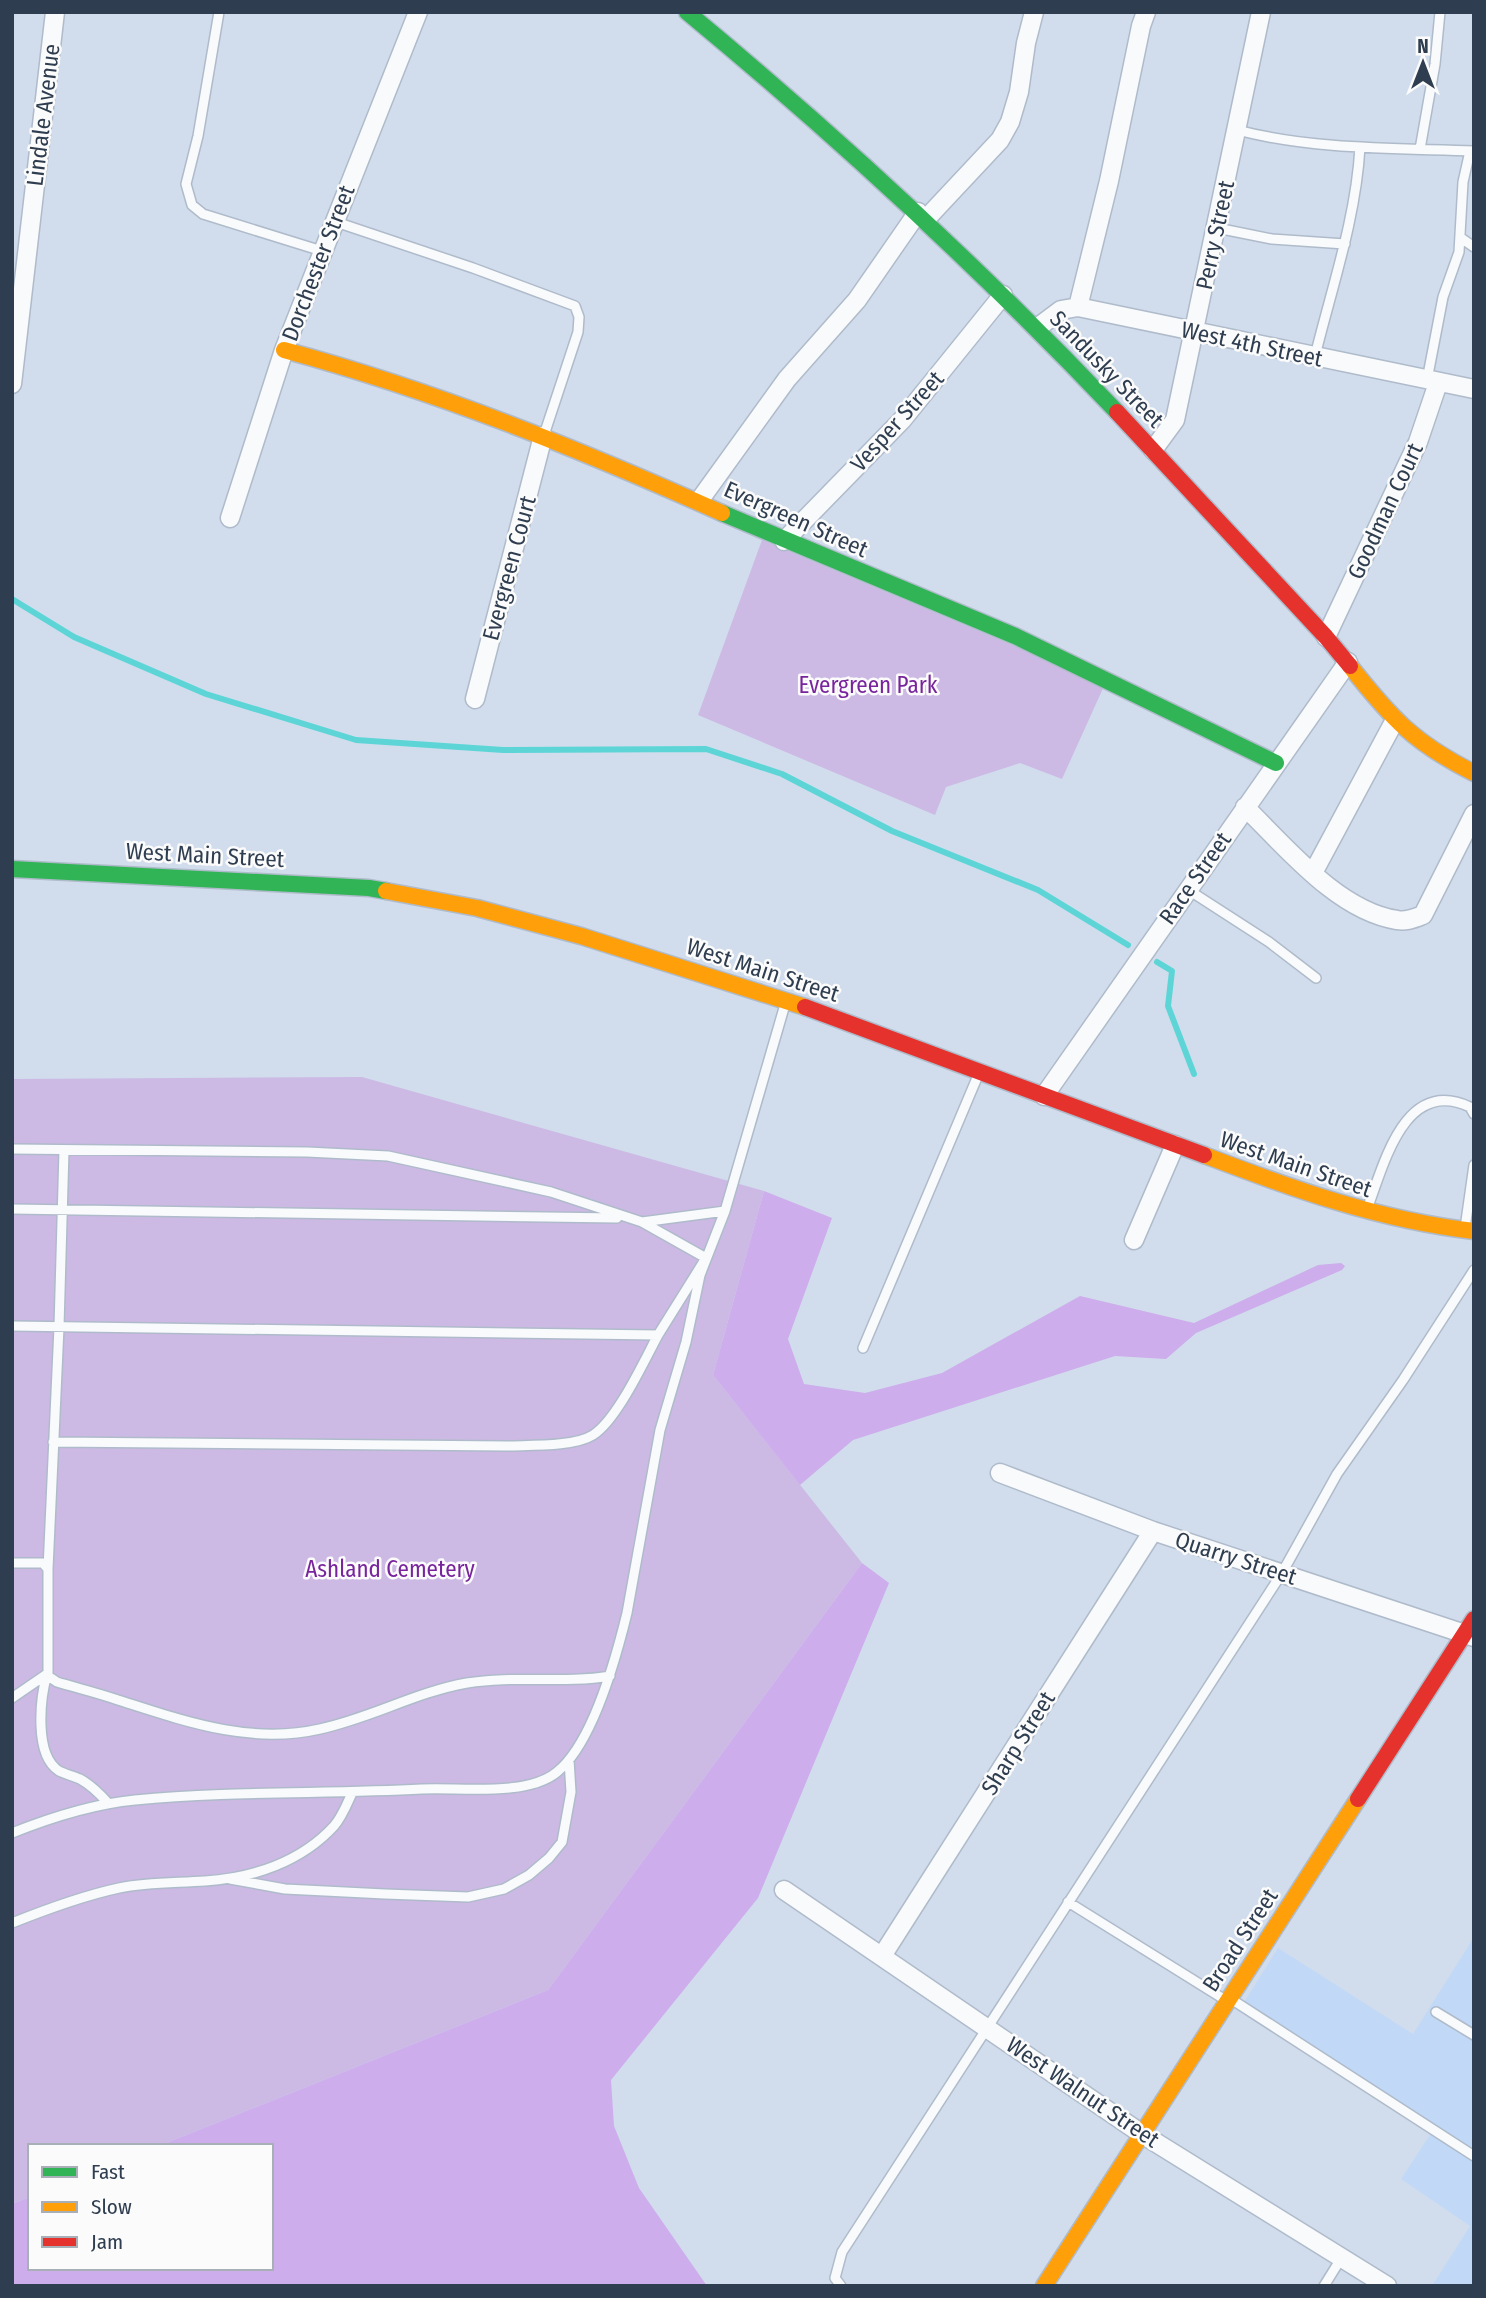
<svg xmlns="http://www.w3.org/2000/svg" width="1486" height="2298" viewBox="0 0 1486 2298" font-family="'Fira Sans Condensed',sans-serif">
<rect width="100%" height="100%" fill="#d1ddec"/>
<path fill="#c1d9f6" d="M1474 1937V2286H1432L1470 2226 1401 2179 1435 2127 1243 2004 1278 1948 1413 2034Z"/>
<path fill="#ccbae5" d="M762 540 1105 684 1062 779 1020 763 946 787 935 815 698 715Z
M362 1077 764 1191 713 1375 862 1563 548 1990 159 2146H30V2197L12 2204V1079Z"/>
<path fill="#cdadec" d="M764 1191 832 1218 788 1339 804 1384 865 1393 942 1373 1080 1296 1194 1323 1318 1265 1341 1263 1345 1266 1342 1270 1196 1333 1166 1359 1115 1356 853 1440 800 1485 713 1375Z
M862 1563 889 1583 758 1898 611 2080 614 2126 639 2188 707 2286H12V2204L30 2197V2268H271V2146H159L548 1990Z"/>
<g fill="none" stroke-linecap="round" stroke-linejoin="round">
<path stroke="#5dd5d7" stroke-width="6" d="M12 599 74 637 206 694 356 740 503 750 706 749 782 774 892 831 1038 890 1128 945
M1157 962 1172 971 1168 1006 1194 1074"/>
<defs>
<path id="lane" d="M219 12 198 136 186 184 192 205 203 214 322 251
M1237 130C1314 150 1395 148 1474 151
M1420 149 1435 64 1440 12
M333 221 473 268 575 306 579 317 578 332 544 435
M1217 228 1272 239 1345 244
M1461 238 1474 247
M1315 356C1332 287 1356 218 1360 147
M1427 380 1443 297 1459 252 1463 182 1470 151
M1187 889 1269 942 1316 978
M12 1149 307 1152 388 1156 551 1192 642 1222 725 1211
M64 1150 59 1327 48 1569V1676L57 1682C77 1688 98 1693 118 1700 184 1721 250 1745 320 1729 371 1718 416 1692 467 1683 515 1675 563 1684 610 1676
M12 1209 617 1218
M1367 1209C1384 1165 1404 1076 1470 1107L1474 1114
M1465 1228 1474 1165
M12 1326 658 1335 706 1258 642 1222
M863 1348 979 1073
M53 1442 507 1446C530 1445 574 1447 593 1435 617 1420 644 1361 658 1335
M12 1563H43L48 1569
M47 1674C40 1699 34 1755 59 1771 65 1774 73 1776 80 1779 91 1785 100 1794 108 1803
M12 1698 47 1674
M12 1833C52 1817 93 1804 135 1800 230 1791 327 1794 422 1789 460 1787 527 1797 557 1772 593 1743 616 1658 627 1613L660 1430 686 1342 700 1275 725 1211 786 1001
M230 1879 285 1889 385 1894 468 1897 504 1889 529 1875 549 1858 562 1842 571 1792 569 1760
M1068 1902 1227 2001
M12 1923C47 1909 82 1896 119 1888 147 1882 176 1883 205 1881 253 1878 301 1862 334 1826 342 1817 347 1804 352 1793
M1231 1999 1474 2156
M1436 2012 1474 2035
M841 2286 835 2278 842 2252 1282 1573 1337 1474 1403 1380 1474 1270
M1324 2286 1342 2257"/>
<path id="street" d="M926 219 1000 140 1010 122 1019 92 1026 43 1034 12
M1078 307 1109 181 1141 26 1146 12
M1037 328 1061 310 1078 307 1474 389
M12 384 55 12
M1153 450 1175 420 1261 12
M699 501 787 379 857 300 918 212
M230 518 284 350 418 12
M784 541 902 420 1003 295
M1326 637 1418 442 1438 383
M475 699 543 436
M1245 807C1286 847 1338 911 1397 920 1406 922 1415 918 1423 915L1474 814
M1313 873 1395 720
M1044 1096 1348 662
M1134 1240 1175 1145
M1000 1473 1153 1531 1474 1637
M784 1890 1142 2134 1387 2286
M882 1956 1153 1531"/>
<path id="fast" d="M687 12C838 137 982 270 1117 412
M722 513 1015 636 1276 763
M12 869 369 888 386 891"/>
<path id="slow" d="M284 350C436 391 579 449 722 513
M1350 666C1391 718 1414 743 1474 773
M386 891 477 908 581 936 805 1007
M1204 1155C1293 1189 1379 1220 1474 1231
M1044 2286 1358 1799"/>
<path id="jam" d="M1117 412 1326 637 1350 666
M805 1007 1204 1155
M1358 1799 1474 1619"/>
</defs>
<use href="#lane" stroke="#afbbca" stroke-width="12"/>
<use href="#street" stroke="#afbbca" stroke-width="21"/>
<use href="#fast" stroke="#afbbca" stroke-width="19"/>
<use href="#slow" stroke="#afbbca" stroke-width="19"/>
<use href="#jam" stroke="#afbbca" stroke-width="19"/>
<use href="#lane" stroke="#f8fafc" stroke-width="9"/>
<use href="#street" stroke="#f8fafc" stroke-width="18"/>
<use href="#fast" stroke="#30b455" stroke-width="16"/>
<use href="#slow" stroke="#ff9f0a" stroke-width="16"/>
<use href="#jam" stroke="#e5322d" stroke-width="16"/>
</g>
<g text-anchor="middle" stroke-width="5" stroke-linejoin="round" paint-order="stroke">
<g font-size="23" fill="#2e3d4f" stroke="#fbfbfb">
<text transform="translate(43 115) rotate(-83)" y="8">Lindale Avenue</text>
<text transform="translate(1215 235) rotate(-78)" y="8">Perry Street</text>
<text transform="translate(318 263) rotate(-69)" y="8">Dorchester Street</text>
<text transform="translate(1252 344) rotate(12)" y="8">West 4th Street</text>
<text transform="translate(1107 369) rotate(46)" y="8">Sandusky Street</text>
<text transform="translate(897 421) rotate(-48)" y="8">Vesper Street</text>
<text transform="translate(1385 511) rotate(-65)" y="8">Goodman Court</text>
<text transform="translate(796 519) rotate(24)" y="8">Evergreen Street</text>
<text transform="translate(509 568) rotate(-75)" y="8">Evergreen Court</text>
<text transform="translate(205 855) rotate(3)" y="8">West Main Street</text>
<text transform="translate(1195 878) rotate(-55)" y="8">Race Street</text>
<text transform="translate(763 970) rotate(18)" y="8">West Main Street</text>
<text transform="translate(1296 1164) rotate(19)" y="8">West Main Street</text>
<text transform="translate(1236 1558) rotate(18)" y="8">Quarry Street</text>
<text transform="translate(1018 1743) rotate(-58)" y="8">Sharp Street</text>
<text transform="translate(1240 1940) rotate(-57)" y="8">Broad Street</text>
<text transform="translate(1083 2092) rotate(34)" y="8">West Walnut Street</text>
</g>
<g font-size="23" fill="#78249d" stroke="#fbfbfb">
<text x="868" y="693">Evergreen Park</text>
<text x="390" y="1577">Ashland Cemetery</text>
</g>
</g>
<rect width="1486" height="2298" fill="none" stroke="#2e3d4f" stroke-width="28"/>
<rect x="28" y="2144" width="245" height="126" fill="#fbfbfb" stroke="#a9afb6" stroke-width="2"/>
<rect x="42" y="2167" width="35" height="10" fill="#30b455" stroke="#a9afb6" stroke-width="2"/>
<text x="91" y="2179" font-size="21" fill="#2e3d4f">Fast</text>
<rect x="42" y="2202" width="35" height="10" fill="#ff9f0a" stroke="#a9afb6" stroke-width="2"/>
<text x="91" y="2214" font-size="21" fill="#2e3d4f">Slow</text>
<rect x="42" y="2237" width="35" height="10" fill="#e5322d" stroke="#a9afb6" stroke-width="2"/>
<text x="91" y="2249" font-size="21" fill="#2e3d4f">Jam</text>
<g transform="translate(1423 63)" stroke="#fbfbfb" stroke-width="5" paint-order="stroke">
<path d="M0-5L12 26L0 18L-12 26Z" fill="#2e3d4f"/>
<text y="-10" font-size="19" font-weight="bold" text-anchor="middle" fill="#2e3d4f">N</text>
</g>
</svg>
